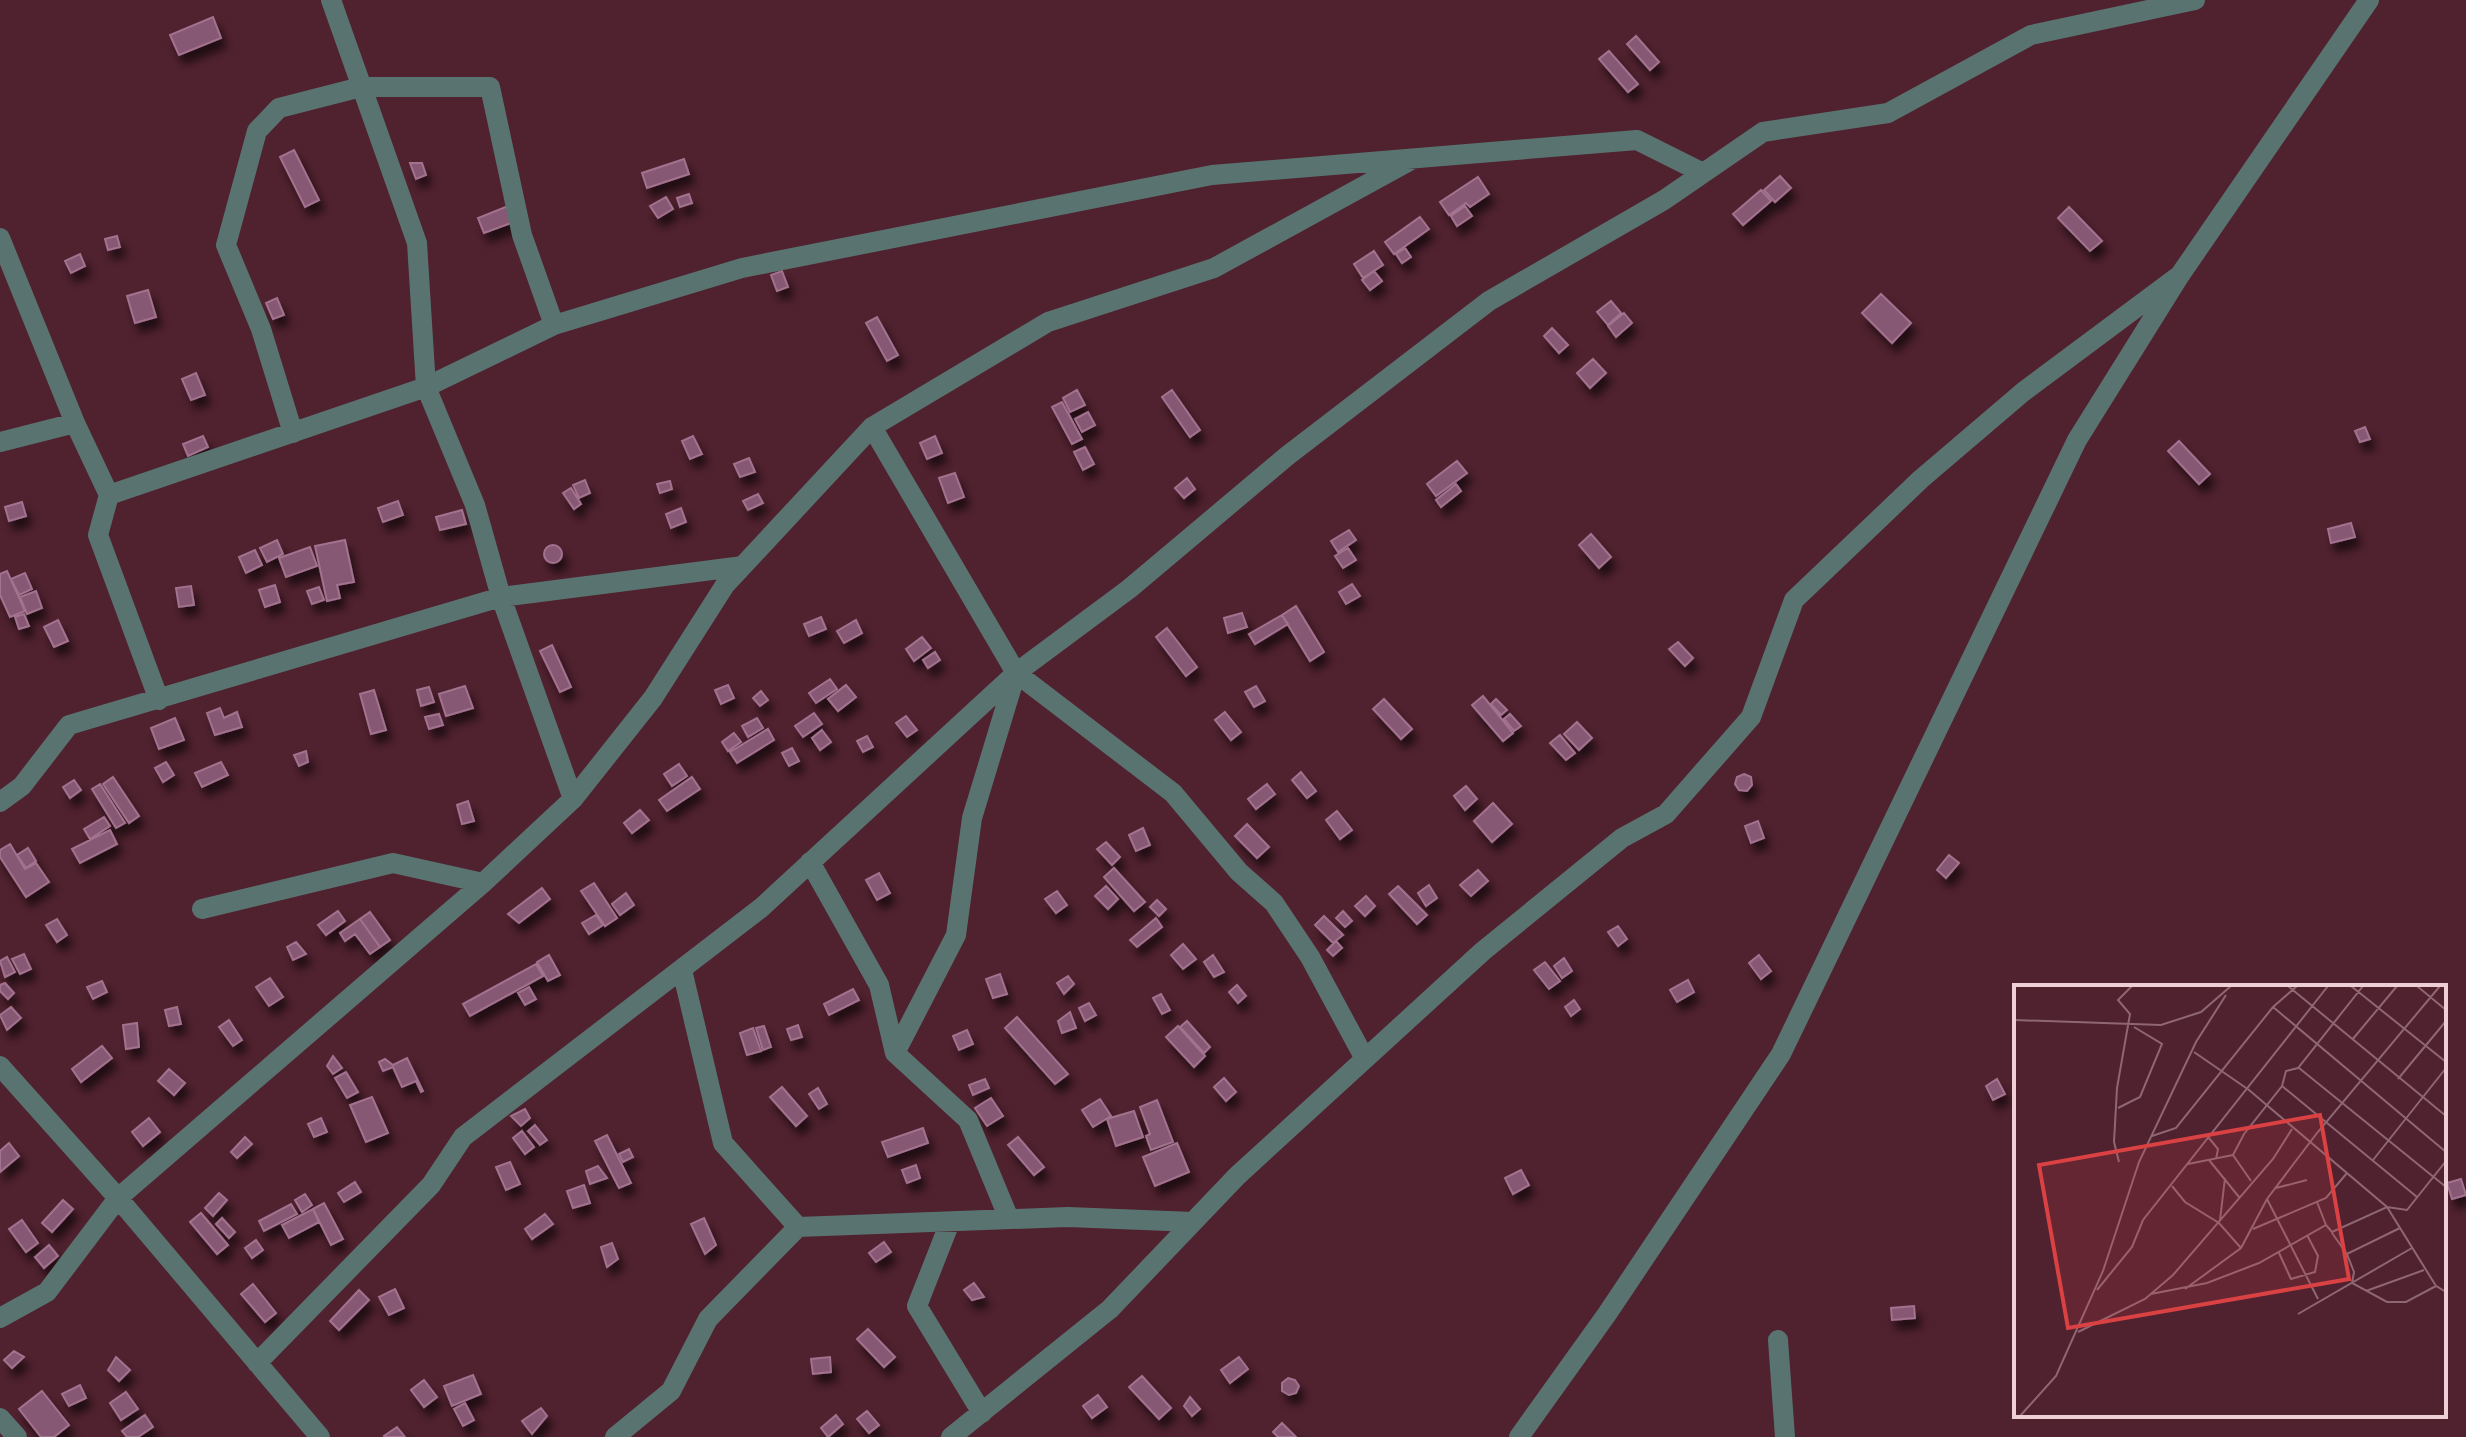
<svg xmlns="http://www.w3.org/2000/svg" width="2466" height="1437" viewBox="0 0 2466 1437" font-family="'Varela Round',sans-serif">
<defs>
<filter id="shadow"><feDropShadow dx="5" dy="9" stdDeviation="4" flood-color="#0009"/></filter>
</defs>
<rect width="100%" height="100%" fill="#50212f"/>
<path fill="#865873" stroke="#a2728e" stroke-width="2" filter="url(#shadow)" d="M213 17 221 38 179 55 170 35Z
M1636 36 1659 62 1650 70 1627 44Z
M1609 51 1638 84 1628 92 1599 59Z
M294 150 319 200 305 207 280 157Z
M684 159 689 174 647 188 642 173Z
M410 163H422L426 175 416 179Z
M1780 176 1791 188 1775 202 1764 190Z
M1478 177 1489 194 1470 207 1466 203 1449 215 1440 202Z
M1761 190 1771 201 1743 225 1733 214Z
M689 194 692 203 680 207 677 198Z
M666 197 673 209 658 218 650 206Z
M508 206 514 222 484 233 478 218Z
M1465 206 1472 216 1457 226 1451 216Z
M2069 207 2102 241 2090 251 2058 218Z
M1420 217 1429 229 1394 254 1385 242Z
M117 236 120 247 108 250 105 239Z
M1405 248 1411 257 1402 263 1396 254Z
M1374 251 1383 265 1363 278 1354 264Z
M80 254 85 266 71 273 65 261Z
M782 271 788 287 777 291 771 275Z
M1374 271 1382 281 1370 290 1362 280Z
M148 290 156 317 135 323 127 296Z
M1881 294 1911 323 1892 343 1862 313Z
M277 298 284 315 273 319 266 303Z
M1611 301 1621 313 1608 325 1597 312Z
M1624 313 1632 323 1616 337 1608 326Z
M877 317 898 355 887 361 866 323Z
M1552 328 1568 345 1559 353 1544 336Z
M1593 359 1606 373 1590 388 1577 373Z
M196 373 205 395 191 400 182 379Z
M1077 390 1085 405 1070 412 1063 398Z
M1172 390 1200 430 1190 437 1162 397Z
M1062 402 1082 439 1072 444 1052 407Z
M1088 412 1095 425 1082 432 1075 419Z
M2365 427 2370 439 2360 442 2355 431Z
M203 436 208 447 188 456 183 444Z
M693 436 702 454 690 459 682 441Z
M935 436 942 453 927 459 920 443Z
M2179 441 2210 474 2199 484 2168 451Z
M1085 447 1094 464 1083 470 1074 452Z
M749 458 755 472 740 477 734 464Z
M1457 461 1467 473 1436 496 1427 484Z
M955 473 964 497 948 503 939 478Z
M1187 478 1195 489 1184 498 1175 488Z
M585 480 590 493 579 498 573 485Z
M670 481 672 489 660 493 657 484Z
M1456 484 1461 491 1441 507 1436 500Z
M571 488 581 504 574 509 563 493Z
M758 494 763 503 748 510 743 501Z
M398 501 403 515 383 522 378 508Z
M22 502 26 516 9 521 5 507Z
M681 508 686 522 671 528 666 514Z
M462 510 466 524 440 530 436 517Z
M2351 523 2355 537 2331 543 2328 529Z
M1349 530 1356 540 1338 552 1331 541Z
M1591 534 1611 557 1599 568 1579 545Z
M277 540 283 554 267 562 260 548Z
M345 540 354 582 337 585 340 598 327 601 315 546Z
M544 554a9 9 0 1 1 18 0a9 9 0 1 1-18 0Z
M310 547 317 566 286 577 279 558Z
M1348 548 1356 560 1343 568 1335 556Z
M255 550 262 565 246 573 239 557Z
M7 571 25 611 10 617 0 595V574Z
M25 573 32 589 19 595 11 579Z
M1352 584 1360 596 1346 604 1339 592Z
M275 585 280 602 265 607 259 590Z
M191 586 194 605 179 607 176 588Z
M319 587 324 600 312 604 307 591Z
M36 591 42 608 27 614 20 597Z
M1296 606 1324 652 1310 661 1282 615Z
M1242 613 1247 627 1228 633 1224 618Z
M24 614 29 626 19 629 15 617Z
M1282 615 1288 624 1255 644 1249 634Z
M821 617 826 629 809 636 804 624Z
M58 620 68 641 54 647 44 627Z
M856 620 862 633 844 643 837 631Z
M1167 628 1197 667 1186 676 1156 637Z
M922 637 931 648 914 661 906 649Z
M1678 642 1693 658 1685 666 1669 649Z
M552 645 571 687 560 692 540 651Z
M935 652 940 660 928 668 923 660Z
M830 679 837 689 816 703 809 693Z
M728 685 734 698 721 704 715 690Z
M846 685 856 697 838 711 828 699Z
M465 686 473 708 446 716 439 694Z
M1256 686 1265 701 1254 707 1245 692Z
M429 687 434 702 421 706 417 690Z
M374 690 386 730 371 734 360 694Z
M761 691 768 700 760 706 753 698Z
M1483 696 1513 733 1503 741 1472 705Z
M1384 699 1412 729 1401 739 1373 709Z
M1496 699 1507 710 1501 715 1491 704Z
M220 708 224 718 237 712 242 727 215 735 207 713Z
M1225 712 1241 732 1231 740 1215 720Z
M814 713 822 724 803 737 795 726Z
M439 714 443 725 429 729 425 717Z
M1510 714 1521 726 1514 731 1504 719Z
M906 716 917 730 907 737 896 723Z
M175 718 184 740 159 749 151 728Z
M757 718 763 728 748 737 742 726Z
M1577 722 1592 738 1579 750 1564 734Z
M768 729 774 740 737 763 730 752Z
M822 730 831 742 820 750 812 738Z
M734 733 741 742 728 751 722 742Z
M1560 735 1575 753 1566 760 1550 743Z
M867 736 873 747 863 752 857 741Z
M792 748 799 761 789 766 782 753Z
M306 751 308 762 299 766 294 755Z
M166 762 174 775 163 782 155 768Z
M221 762 228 775 202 787 195 773Z
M679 764 687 776 672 786 664 774Z
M1301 772 1316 791 1307 798 1292 780Z
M1744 774 1751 777 1752 785 1747 791 1739 790 1735 784 1737 777Z
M113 777 139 816 129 823 103 784Z
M692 777 700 789 667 811 659 800Z
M74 780 81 790 70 798 63 787Z
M100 784 125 823 116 828 92 789Z
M1267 784 1275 794 1256 809 1248 799Z
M1466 786 1477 799 1465 810 1454 796Z
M468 801 474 821 462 824 457 805Z
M1493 803 1512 824 1492 842 1474 821Z
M640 810 649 820 632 833 624 823Z
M1337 811 1352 830 1340 839 1326 820Z
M104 817 110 826 90 839 84 829Z
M1758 821 1764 838 1751 843 1745 826Z
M1247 824 1269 847 1257 858 1235 836Z
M1143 828 1150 845 1136 851 1129 835Z
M110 830 117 844 80 863 72 849Z
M1106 842 1120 857 1112 865 1097 849Z
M10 844 25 869 36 863 49 882 26 897 0 857V850Z
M28 848 36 861 26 868 17 855Z
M1949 855 1959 863 1946 878 1937 870Z
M1114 868 1145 902 1134 911 1104 877Z
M1478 870 1488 881 1471 896 1460 885Z
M879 873 890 893 877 900 866 880Z
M594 883 617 918 605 926 581 891Z
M1429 885 1437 898 1426 906 1418 893Z
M1106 886 1118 899 1108 909 1095 896Z
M1398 886 1427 915 1417 924 1389 894Z
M542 888 550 899 519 923 508 914Z
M1057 891 1067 905 1056 913 1045 899Z
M626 893 634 905 620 915 612 904Z
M1366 896 1375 906 1365 916 1355 906Z
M1157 900 1166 909 1159 916 1150 907Z
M338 911 345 921 326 935 318 925Z
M1343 911 1352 921 1345 927 1336 918Z
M370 912 390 940 380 947 360 919Z
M596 915 603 925 589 934 582 923Z
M1324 916 1343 935 1333 943 1315 925Z
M1156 918 1162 927 1137 947 1130 940Z
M57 919 67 935 57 942 46 925Z
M360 919 380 947 370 954 355 934 345 941 340 933Z
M1618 926 1627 939 1618 946 1608 932Z
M1336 941 1342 948 1333 956 1327 950Z
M296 942 306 954 293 960 287 947Z
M1183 944 1196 959 1183 969 1171 955Z
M24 954 31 969 20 974 12 959Z
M549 955 560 975 548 981 537 962Z
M1213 955 1224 972 1214 977 1204 962Z
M1759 955 1771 971 1761 979 1749 963Z
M7 957 15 972 5 977 0 961Z
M1564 958 1572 971 1562 978 1554 966Z
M1545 962 1560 981 1549 989 1534 970Z
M536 964 543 976 470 1016 463 1004Z
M1000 974 1007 994 993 998 986 979Z
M1068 976 1074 984 1064 994 1057 983Z
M270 978 283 997 269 1006 256 987Z
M1688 980 1694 992 1677 1002 1670 990Z
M102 981 107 992 93 999 87 987Z
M5 983 14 993 8 999 0 991V985Z
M1237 985 1246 996 1238 1003 1229 992Z
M529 987 536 999 525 1005 518 993Z
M853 989 859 1000 829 1015 824 1004Z
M1161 994 1170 1010 1162 1014 1153 998Z
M1574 1000 1580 1009 1571 1016 1565 1007Z
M1089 1003 1096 1015 1085 1021 1079 1008Z
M11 1007 21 1018 7 1030 0 1015Z
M177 1007 181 1024 169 1026 165 1010Z
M1070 1012 1076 1028 1062 1033 1058 1021Z
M1017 1017 1068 1074 1055 1084 1005 1028Z
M229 1020 242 1040 233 1046 219 1027Z
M1187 1021 1210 1047 1204 1053 1180 1027Z
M137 1023 139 1047 126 1049 123 1025Z
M798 1025 802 1037 791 1040 787 1029Z
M764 1026 771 1047 763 1050 756 1028Z
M1178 1026 1205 1056 1194 1067 1166 1037Z
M753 1028 761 1051 747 1055 740 1033Z
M967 1030 973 1044 959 1050 953 1036Z
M102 1046 112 1058 81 1082 72 1069Z
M333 1056 342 1068 333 1074 327 1066Z
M407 1058 423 1091 421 1092 416 1081 402 1087 393 1067 383 1071 379 1062 385 1059 393 1065Z
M169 1069 185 1083 174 1095 158 1081Z
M346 1072 358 1092 347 1098 335 1078Z
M1224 1078 1236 1092 1226 1101 1214 1087Z
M985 1079 989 1088 973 1095 969 1085Z
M1997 1079 2005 1094 1993 1100 1986 1086Z
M782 1087 807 1116 796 1126 770 1097Z
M818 1088 827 1104 819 1109 809 1094Z
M372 1097 388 1133 366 1142 350 1105Z
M991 1098 1003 1116 987 1126 975 1108Z
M1100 1099 1111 1116 1093 1127 1082 1110Z
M1157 1100 1173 1142 1151 1150 1146 1136 1150 1134 1140 1107Z
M525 1109 530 1118 521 1126 511 1116Z
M1134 1111 1143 1137 1116 1146 1107 1119Z
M149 1118 160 1132 143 1146 132 1132Z
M321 1118 327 1132 314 1137 308 1124Z
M535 1125 547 1140 540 1145 528 1131Z
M923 1128 928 1143 888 1157 882 1142Z
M522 1131 534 1147 525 1154 513 1138Z
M607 1135 631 1183 619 1188 595 1141Z
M245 1137 252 1144 237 1158 231 1152Z
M1018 1137 1044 1167 1034 1175 1008 1145Z
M9 1143 19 1156 0 1172V1151Z
M1177 1143 1189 1172 1155 1186 1143 1157Z
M629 1149 633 1157 623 1162 619 1154Z
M510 1162 520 1184 506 1190 496 1167Z
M916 1165 920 1178 907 1183 902 1170Z
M598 1166 607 1178 590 1184 586 1171Z
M1521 1170 1529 1185 1513 1194 1505 1178Z
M2461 1179 2466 1195 2452 1199 2447 1183Z
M355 1182 361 1192 344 1202 338 1193Z
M584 1185 590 1203 573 1208 567 1191Z
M219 1193 227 1200 213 1216 205 1208Z
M305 1194 312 1205 302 1212 295 1200Z
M63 1200 73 1209 52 1232 42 1223Z
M324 1203 343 1239 331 1245 313 1209Z
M291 1204 297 1214 264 1231 259 1221Z
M313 1209 319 1222 289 1238 282 1225Z
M201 1213 228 1245 217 1254 190 1222Z
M545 1214 553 1224 532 1239 525 1229Z
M222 1218 235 1232 229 1238 216 1224Z
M704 1218 716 1245 705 1254 691 1224Z
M22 1220 38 1243 26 1252 9 1229Z
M256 1240 263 1250 252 1258 245 1248Z
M884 1242 891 1252 876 1262 869 1253Z
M612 1243 618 1259 607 1267 601 1247Z
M49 1245 58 1256 44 1268 35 1257Z
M974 1283 984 1297 972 1300 964 1290Z
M253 1284 276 1313 265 1322 241 1294Z
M395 1289 404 1308 389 1315 379 1297Z
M359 1290 369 1300 339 1330 330 1321Z
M1914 1306 1915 1318 1892 1320 1891 1308Z
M868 1329 895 1357 884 1367 857 1339Z
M14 1351 24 1357 12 1368 4 1360Z
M116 1357 130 1370 119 1381 108 1370Z
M830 1357 831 1372 813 1374 811 1359Z
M1239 1357 1248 1369 1230 1383 1221 1370Z
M473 1375 481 1394 452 1406 444 1386Z
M1142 1376 1171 1408 1159 1419 1129 1387Z
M1288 1378 1295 1380 1299 1386 1296 1393 1289 1395 1282 1391V1383Z
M424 1380 437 1397 424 1407 411 1390Z
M80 1385 86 1398 69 1406 62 1394Z
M42 1391 69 1425 54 1437H41L19 1409Z
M126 1392 138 1409 121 1420 110 1403Z
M1098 1395 1107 1407 1092 1418 1083 1406Z
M1190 1397 1200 1409 1192 1416 1184 1406Z
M465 1403 474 1420 463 1426 454 1409Z
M541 1408 547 1416 532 1434 522 1421Z
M867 1411 879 1425 869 1433 857 1419Z
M145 1415 153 1427 138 1437H127L122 1431Z
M836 1415 843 1424 828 1437 821 1428Z
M1282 1423 1296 1437H1278L1273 1432Z
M397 1427 405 1437H385L384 1436Z"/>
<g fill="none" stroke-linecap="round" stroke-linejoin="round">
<path stroke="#597470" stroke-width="20" d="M331 0 417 243 426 387 475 505 501 597 573 799
M0 238 75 423
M872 427 1016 673 1173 793 1239 872 1274 903 1310 957 1365 1059
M293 433 261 329 226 245 257 131 279 108 361 87H490L522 235 554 325
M0 442 75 423 109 495 426 387 554 325 742 268 1212 175 1637 140 1703 173
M109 495 98 535 159 700
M0 802 22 786 69 725 501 597 743 566
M810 862 879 985 895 1053 968 1120 1009 1219
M202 909 393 863 483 883
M895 1053 956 935 972 818 1016 673
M0 1066 118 1198 320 1437
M950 1222 917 1306 982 1413
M798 1227 1068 1217 1193 1222
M0 1318 47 1292 118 1198 483 883 573 799 653 698 725 585 872 427 1048 322 1214 268 1413 159
M1778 1340 1785 1437
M257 1363 431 1185 463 1137 761 908 1016 673 1129 589 1287 456 1489 301 1664 200 1763 132 1888 113 2031 35 2195 0
M0 1418 17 1437
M615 1437 671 1391 708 1319 798 1227 723 1143 682 970
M951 1437 1110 1309 1237 1176 1483 951 1622 838 1666 814 1751 717 1794 600 1921 479 2023 392 2180 275
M1519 1437 1607 1314 1781 1054 2077 440 2180 275 2369 0"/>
</g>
<g transform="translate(2014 985)">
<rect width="432" height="432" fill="#50212f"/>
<path fill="none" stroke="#8f6772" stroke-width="2" d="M274 1 432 131M337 1 432 77M403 1 432 25M259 22 432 167M0 35 147 40 187 27 217 1M338 55 383 1M180 67 235 105 373 222 422 301M285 83 432 202M384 94 432 36M268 101 403 212M104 123 126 112 148 59 120 42M138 151 162 143 259 22 283 1M195 153 204 164 202 174M195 175 225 212M359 175 432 83M105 177 100 157 103 103 116 29 104 15 118 1M174 179 219 170M237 196 219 170 230 149 268 101 272 86 284 83 349 1M158 201 171 217 205 238 227 263M262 203 293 195M253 214 304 314M303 217 312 240M206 235 211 193M239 244 312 213 333 188M318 248 333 269 386 243M265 268 277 294 301 287 304 271 293 250M333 269 340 287 338 298 373 317H392L422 301 432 307M171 304 227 263 253 214 303 148 426 1M83 305 118 262 129 235 314 1M352 306 410 285M137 309 193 298 245 278 312 240 318 247 373 222 393 225 432 176M284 329 398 263M64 347 131 314 159 290 259 174 278 144M6 431 42 391 89 286 125 177 182 57 212 10"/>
<path fill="#da4142" fill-opacity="0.15" stroke="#da4142" stroke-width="4" d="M306 130 335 294 54 343 25 180Z"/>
<rect width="432" height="432" fill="none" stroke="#eecfd6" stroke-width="4"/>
</g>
</svg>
